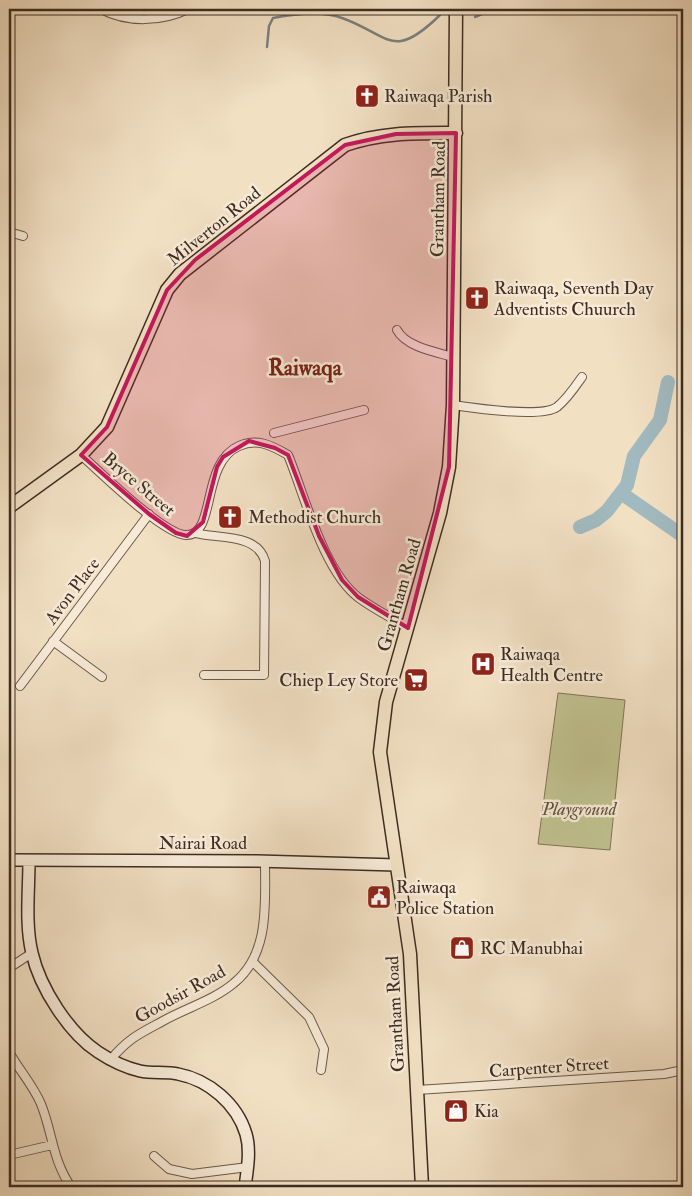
<svg xmlns="http://www.w3.org/2000/svg" width="692" height="1196" viewBox="0 0 692 1196" font-family="'IM FELL Double Pica',serif">
<rect width="100%" height="100%" fill="#f2e0c3"/>
<filter id="stains"><feTurbulence type="fractalNoise" baseFrequency=".004" numOctaves="4"/><feColorMatrix values="0 0 0 0 .2 0 0 0 0 .09 0 0 0 0 .02 0 0 0 .5 -.17"/></filter>
<radialGradient id="worn" r=".72"><stop offset=".6" stop-color="#630" stop-opacity="0"/><stop offset="1" stop-color="#630" stop-opacity=".3"/></radialGradient>
<path fill="#c0c18f" stroke="#7f7658" d="M558 693 625 700 610 850 538 844Z"/>
<g fill="none" stroke-linecap="round" stroke-linejoin="round">
<path stroke="#798180" stroke-width="2.5" d="M475 17 494 9
M267 47 269 26 273 18C293 14 322 10 342 18 390 35 392 62 440 15"/>
<path stroke="#a1babf" stroke-width="14" d="M621 493 683 536
M580 527 596 520 607 511 627 485 634 456 660 420 668 382"/>
<defs>
<path id="street" d="M101 9C127 23 162 22 188 9
M9 232 23 236
M397 330C406 347 436 352 453 357
M453 405C473 408 542 418 557 407 567 399 575 387 582 377
M274 433 364 410
M81 455C100 472 164 535 186 535 217 536 200 463 239 446 257 438 271 445 288 455 305 496 323 571 359 598 374 609 392 618 408 628
M195 533C218 539 257 533 265 561L264 675H204
M53 641 102 677
M20 686 149 514
M253 962 309 1017 324 1049 321 1070
M9 968 32 953
M9 1052C19 1070 33 1085 41 1104 53 1134 52 1159 71 1187
M111 1059C129 1038 139 1034 163 1021 186 1008 214 1000 234 983 270 954 265 903 265 861
M417 1090 664 1074 683 1070
M9 1155 52 1145
M154 1156 169 1169 192 1174 248 1167"/>
<path id="secondary" d="M9 860 257 861 396 865
M29 861C29 891 25 924 32 953 40 988 69 1033 98 1052 110 1060 127 1068 140 1071 152 1074 166 1071 178 1074 209 1080 237 1104 246 1134 251 1151 247 1171 245 1187"/>
<path id="primary" d="M9 507 81 455 107 427 167 290 180 274 345 145C381 132 418 133 456 133
M422 1187 410 954 380 752 386 702 440 513 449 467 453 405 456 9"/>
</defs>
<use href="#street" stroke="#6b594a" stroke-width="10"/>
<use href="#secondary" stroke="#3e2c21" stroke-width="14"/>
<use href="#primary" stroke="#3e2c21" stroke-width="15"/>
<use href="#street" stroke="#f7ebd8" stroke-width="8"/>
<use href="#secondary" stroke="#f7ebd8" stroke-width="11"/>
<use href="#primary" stroke="#f2e0c3" stroke-width="12"/>
</g>
<path fill="#c2185b" fill-opacity="0.2" stroke="#c2185b" stroke-width="4" stroke-linejoin="round" d="M456 133 449 467 408 628 358 597 342 580 319 536 288 455 275 448 249 441 223 457 217 467 203 522 187 536 176 533 149 514 81 455 107 427 167 290 195 260 345 145 396 134Z"/>
<defs>
<symbol id="church-square" viewBox="-11 -11 22 22"><rect x="-9" y="-9" width="18" height="18" rx="4" fill="#8f2418" stroke="#f7ebd8"/><path d="M-1.2-6h2.4v3.5h3.3v2.4h-3.3V6h-2.4V-.1h-3.3v-2.4h3.3Z" fill="#fff"/></symbol>
<symbol id="hospital-square" viewBox="-11 -11 22 22"><rect x="-9" y="-9" width="18" height="18" rx="4" fill="#8f2418" stroke="#f7ebd8"/><path d="M-5-5h3v3.5h4V-5h3V5h-3V1.5h-4V5h-3Z" fill="#fff"/></symbol>
<symbol id="supermarket-square" viewBox="-11 -11 22 22"><rect x="-9" y="-9" width="18" height="18" rx="4" fill="#8f2418" stroke="#f7ebd8"/><path d="M-6-5.5h2.5l.6 2H6L4.5 2H-2.5L-4.4-4H-6ZM-1.5 3.2a1.3 1.3 0 1 0 .1 0ZM3 3.2a1.3 1.3 0 1 0 .1 0Z" fill="#fff"/></symbol>
<symbol id="civic-square" viewBox="-11 -11 22 22"><rect x="-9" y="-9" width="18" height="18" rx="4" fill="#8f2418" stroke="#f7ebd8"/><path d="M-.6-6.5H3V-4.5H.6V-3L4-1V1h2V6H-6V1h2V-1L-.6-3ZM-1.2 2.5V6h2.4V2.5Z" fill="#fff"/></symbol>
<symbol id="shop-square" viewBox="-11 -11 22 22"><rect x="-9" y="-9" width="18" height="18" rx="4" fill="#8f2418" stroke="#f7ebd8"/><path d="M-5-2.5h2.3a2.7 3.5 0 0 1 5.4 0H5L5.5 6h-11ZM-1.5-2.5h3a1.5 2.3 0 0 0-3 0Z" fill="#fff"/></symbol>
</defs>
<g fill-rule="evenodd">
<use href="#church-square" x="353" y="82" width="28" height="28"/>
<use href="#church-square" x="463" y="284" width="28" height="28"/>
<use href="#church-square" x="216" y="503" width="28" height="28"/>
<use href="#hospital-square" x="469" y="650" width="28" height="28"/>
<use href="#supermarket-square" x="402" y="666" width="28" height="28"/>
<use href="#civic-square" x="365" y="883" width="28" height="28"/>
<use href="#shop-square" x="448" y="934" width="28" height="28"/>
<use href="#shop-square" x="442" y="1097" width="28" height="28"/>
</g>
<g text-anchor="middle" stroke-width="5" stroke-linejoin="round" paint-order="stroke">
<g font-size="18" fill="#3e2c21" stroke="#f7ebd8" text-anchor="start">
<text x="384" y="102">Raiwaqa Parish</text>
<text x="494" y="294">Raiwaqa, Seventh Day<tspan x="494" dy="21">Adventists Chuurch</tspan></text>
<text x="248" y="523">Methodist Church</text>
<text x="500" y="660">Raiwaqa<tspan x="500" dy="21">Health Centre</tspan></text>
<text x="398" y="686" text-anchor="end">Chiep Ley Store</text>
<text x="396" y="893">Raiwaqa<tspan x="396" dy="21">Police Station</tspan></text>
<text x="480" y="954">RC Manubhai</text>
<text x="474" y="1117">Kia</text>
</g>
<g font-size="18" fill="#3e2c21" stroke="#f7ebd8">
<text transform="translate(438 199) rotate(-89)" y="6">Grantham Road</text>
<text transform="translate(214 226) rotate(-39)" y="6">Milverton Road</text>
<text transform="translate(139 484) rotate(40)" y="6">Bryce Street</text>
<text transform="translate(72 591) rotate(-53)" y="6">Avon Place</text>
<text transform="translate(399 595) rotate(-74)" y="6">Grantham Road</text>
<text x="203" y="849">Nairai Road</text>
<text transform="translate(180 994) rotate(-29)" y="6">Goodsir Road</text>
<text transform="translate(395 1014) rotate(-93)" y="6">Grantham Road</text>
<text transform="translate(549 1067) rotate(-4)" y="6">Carpenter Street</text>
</g>
<g font-size="18" font-style="italic" fill="#5e513c" stroke="#f7ebd8">
<text x="579" y="815">Playground</text>
</g>
<g font-size="22" font-weight="bold" fill="#7a1f14" stroke="#f7ebd8">
<text x="305" y="375">Raiwaqa</text>
</g>
</g>
<rect width="692" height="1196" fill="none" stroke="#f2e0c3" stroke-width="30"/>
<rect x="10" y="10" width="672" height="1176" fill="none" stroke="#3e2c21" stroke-width="2.5"/>
<rect x="15" y="15" width="662" height="1166" fill="none" stroke="#3e2c21"/>
<rect width="100%" height="100%" filter="url(#stains)"/>
<rect width="100%" height="100%" fill="url(#worn)"/>
</svg>
